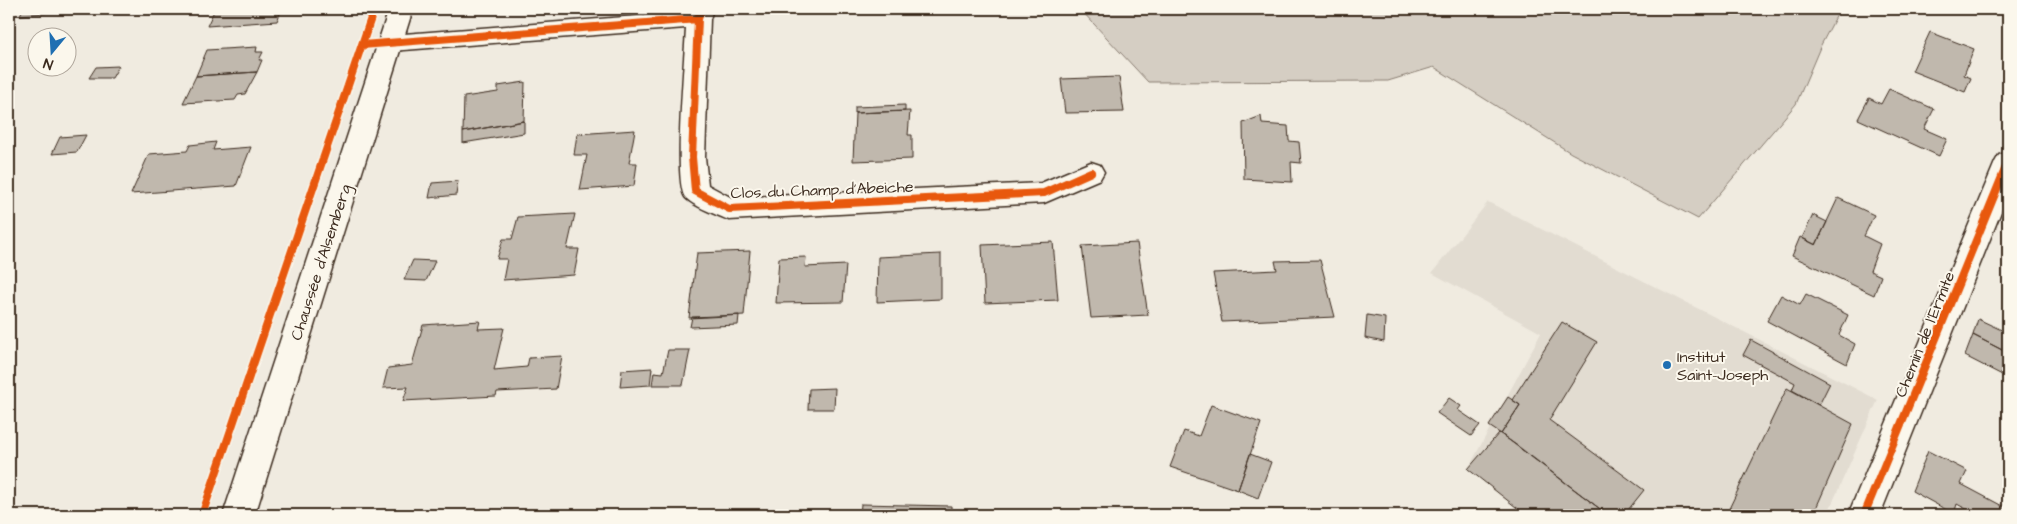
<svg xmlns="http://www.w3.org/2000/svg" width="2017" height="524" viewBox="0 0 2017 524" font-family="'Architects Daughter',sans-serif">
<rect width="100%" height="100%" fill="#f0ebe0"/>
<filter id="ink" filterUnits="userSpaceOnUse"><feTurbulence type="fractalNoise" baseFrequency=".02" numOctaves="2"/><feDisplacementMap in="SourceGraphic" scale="10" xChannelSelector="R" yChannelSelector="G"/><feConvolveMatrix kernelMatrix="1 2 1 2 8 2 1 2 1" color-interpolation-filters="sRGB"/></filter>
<g filter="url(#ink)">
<path fill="#e2dcd1" d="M1488 202 1878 400 1827 515H1526L1468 469 1541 333 1432 273Z"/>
<path fill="#d5cec3" stroke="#887c70" d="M1080 9H1840L1821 45 1796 104 1698 219 1571 153 1434 67 1388 81 1148 82Z"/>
<path fill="#c0b8ad" stroke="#3b2a1e" d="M23 9H48L46 13 20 15Z
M238 9H282L277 21 207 26 214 11Z
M1930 32 1974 49 1964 75 1971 78 1965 92 1912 71Z
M257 47 256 52H263L259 60H262L257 72 196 76 207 50Z
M119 66 112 78H89L96 67Z
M257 72 245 94 238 95 235 100 183 103 196 76Z
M1119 77 1124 112 1065 113 1061 79Z
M525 82 524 121 463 132 464 97 498 92V86Z
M1889 89 1934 109 1924 129 1947 139 1939 156 1858 119 1869 98 1881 104Z
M905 105V111L855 113V107Z
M910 111 908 135H912V159L853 161 855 113Z
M1261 116 1262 124 1288 126 1289 141 1299 142 1301 163 1291 162 1292 182 1244 179 1243 123Z
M524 121V133L463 143V132Z
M635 130 629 163H637L634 186 580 190 587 155H574L577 134Z
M86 135 77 152 52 154 60 137Z
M216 142 213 150 251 147 236 186 131 194 149 154 187 151 190 145Z
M458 181 456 195 429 198 432 183Z
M1838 198 1874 215 1864 236 1880 244 1870 271 1881 276 1874 295 1792 256 1800 237 1816 245Z
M575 214 567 249H579L574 275 503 280 507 259H497L503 239H512L518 217Z
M1813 215 1827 222 1816 245 1802 238Z
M1053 242 1058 300 985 303 982 245Z
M1137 243 1148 315 1091 318 1082 246Z
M750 251 744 315 689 318 697 253Z
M941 254V299L877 302 878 257Z
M806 257 805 267 846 265 843 302 776 303 779 258Z
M413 260 435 261 426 281 404 280Z
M1320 260 1335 317 1222 322 1213 273 1277 270 1275 261Z
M1806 294 1848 315 1839 335 1855 344 1847 364 1767 321 1781 295 1800 305Z
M739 315 738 325 690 327 692 317Z
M1367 315 1385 318 1384 342 1365 338Z
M1978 319 2008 333V353L1973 335Z
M480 321 478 329 504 328 494 370 527 367 529 358 562 356 556 389 497 392 496 396 403 401 408 387 383 388 388 368 412 365 423 325Z
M1562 322 1597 342 1549 420 1644 490 1624 515H1608L1501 434 1520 405 1512 400Z
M1973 335 2008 353V378L1965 356Z
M1751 340 1830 383 1819 405 1792 390 1795 383 1743 355Z
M668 350H690L683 385H652L654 372 663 373Z
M652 368 650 385 620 387 622 370Z
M835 388 834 409H808L809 389Z
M1787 388 1853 424 1813 515H1726Z
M1508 397 1520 405 1501 434 1489 426Z
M1449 398 1461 406 1458 410 1480 425 1471 436 1437 413Z
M1211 405 1261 423 1238 490 1170 467 1184 431 1199 436Z
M1499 433 1519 447 1608 515H1526L1468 469Z
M1928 451 1967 471 1961 484 2008 509V515H1977L1957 504 1954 514 1912 491Z
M1250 454 1271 462 1258 498 1238 490Z
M861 504 951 506V515H860Z"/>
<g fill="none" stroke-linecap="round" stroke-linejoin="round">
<defs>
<path id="minor" d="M690 9H713L710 19 705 157 708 185 732 198 1041 183 1091 162 1100 165 1104 172 1100 179 1044 203 729 220C719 216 691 205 685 197 673 181 685 55 686 28L391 51 383 49 379 43 383 37 391 35 689 12Z
M2008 152V194L1880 515H1848L1995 162 1999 155Z"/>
<path id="major" d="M389 9H413L255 515H223Z"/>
</defs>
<use href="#minor" stroke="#3b2a1e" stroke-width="3"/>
<use href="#major" stroke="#3b2a1e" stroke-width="3"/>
<use href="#minor" fill="#fbf7ec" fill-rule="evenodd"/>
<use href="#major" fill="#fbf7ec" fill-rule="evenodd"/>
<defs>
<path id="cycleway" d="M701 9 698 19 692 157 695 191 729 209 1044 193 1091 172
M362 45 698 19
M202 515 374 9
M1864 515 2008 162"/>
</defs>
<use href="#cycleway" stroke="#fbf7ec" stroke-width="11"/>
<use href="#cycleway" stroke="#e8590c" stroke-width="8"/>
</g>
</g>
<circle fill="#1f6fb2" stroke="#fbf7ec" stroke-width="2" cx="1667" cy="365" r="5"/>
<g text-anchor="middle" stroke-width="4" stroke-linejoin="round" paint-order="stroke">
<g font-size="16" fill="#3b2a1e" stroke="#fbf7ec">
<text transform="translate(822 189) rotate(-2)" y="6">Clos du Champ d'Abeiche</text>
<text transform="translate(320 262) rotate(-72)" y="6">Chaussée d'Alsemberg</text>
<text transform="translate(1924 334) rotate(-68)" y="6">Chemin de l'Ermite</text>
</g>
<g font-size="16" fill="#3b2a1e" stroke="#fbf7ec" text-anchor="start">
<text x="1677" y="362">Institut<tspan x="1677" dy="18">Saint-Joseph</tspan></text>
</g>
</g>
<rect width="2017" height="524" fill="none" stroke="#fbf7ec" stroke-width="30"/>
<rect x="15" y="15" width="1987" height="494" fill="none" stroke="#3b2a1e" stroke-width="2" filter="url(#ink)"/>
<g transform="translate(52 52) rotate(198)"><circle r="24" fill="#fbf7ec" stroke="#aea59a"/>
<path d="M0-4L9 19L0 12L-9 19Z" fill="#1f6fb2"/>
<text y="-8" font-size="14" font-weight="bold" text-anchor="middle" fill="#3b2a1e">N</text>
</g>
</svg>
